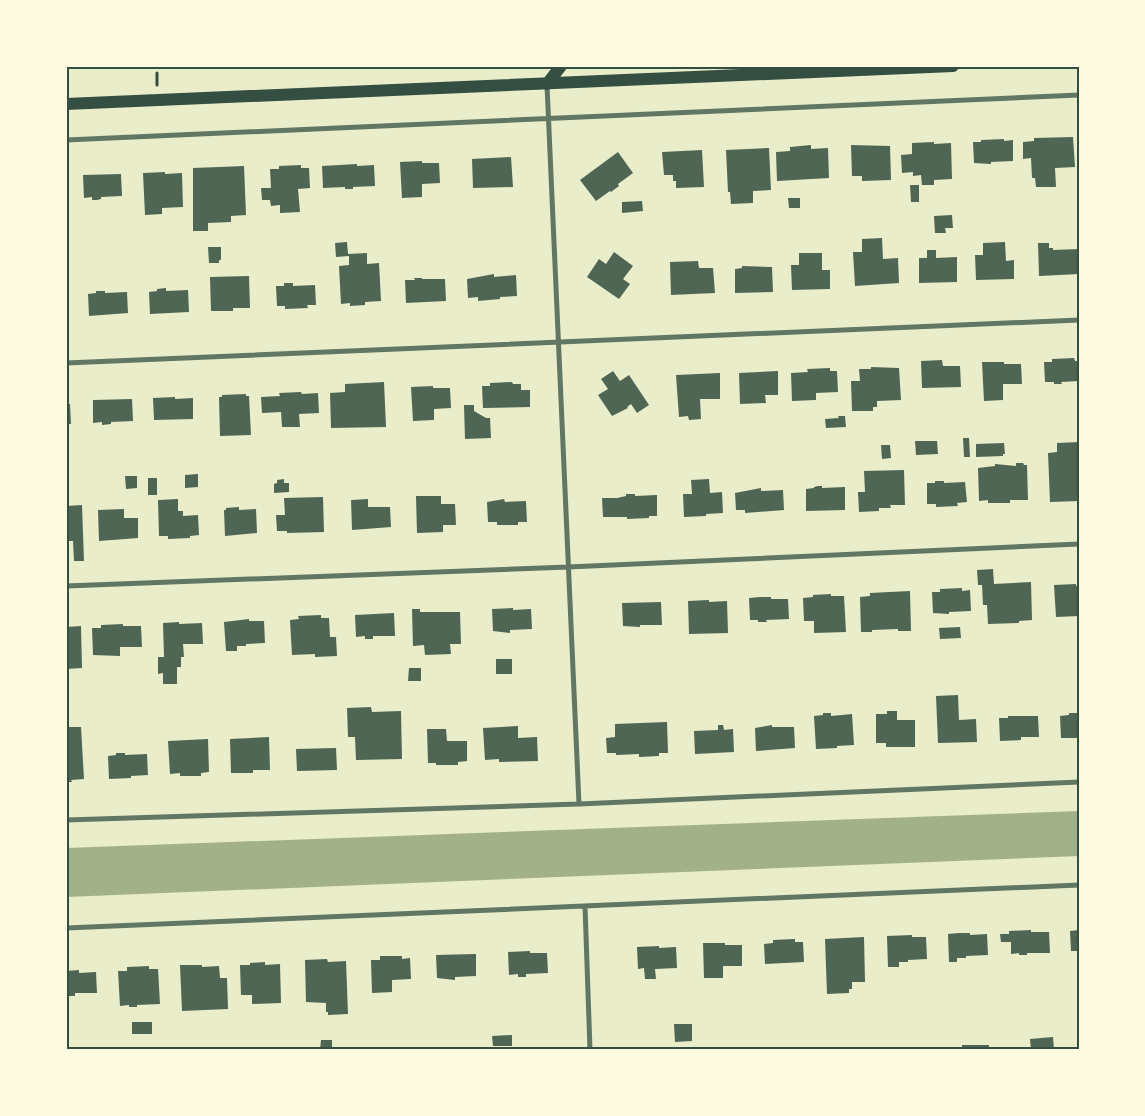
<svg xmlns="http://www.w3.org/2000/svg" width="1145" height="1116" viewBox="0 0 1145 1116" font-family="'Roboto Condensed',sans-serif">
<rect width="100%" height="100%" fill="#e9edc9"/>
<path fill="#a3b18a" d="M1079 811V856L66 897V848Z"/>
<path fill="#4f6655" d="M1073 137 1075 167 1055 168 1056 187H1036L1035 178H1032L1031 158 1023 159V142L1034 141V138Z
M1004 139V141L1013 140V161L991 162V164L974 163 973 142H981V140Z
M934 142V144L951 143 952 179 934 180V185H922L921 175 913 176V172L902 173 901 155 912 154V143Z
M811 145V149L828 148 829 178 777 181 776 152 790 151V147Z
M851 145 890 146 891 180 862 181V176H852Z
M769 148 771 190 753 191V203L731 204 730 192H728L726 150Z
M702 150 704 187 676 188V181H673V175H664L662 152Z
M618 152 633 173 618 184 619 186 611 192 610 191 596 201 580 180Z
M511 157 513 187 473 188 472 159Z
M422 161V163H439L440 183 422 184V197L402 198 400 162Z
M357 164V166L374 165 375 186 353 187V189H345V187L323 188 322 166Z
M301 165V168H309L310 188 298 189 300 212 280 213V205L271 206 270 200H262L261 188H271L270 169H279V166Z
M244 166 246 215 231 216V222L208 223V231H193V168Z
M165 172V174L182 173 183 207 162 208V214L145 215 143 173Z
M121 174 122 196 101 197V199L97 200H92V197L84 198 83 175Z
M910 185H919V202H911Z
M788 198H800V208H789Z
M642 201 643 211 622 213V202Z
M952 215 953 228H945L946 233H935L934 216Z
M882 238 883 259 898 258 899 283 855 286 853 252H862V239Z
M347 242 348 254 367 253V264L379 263 381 301 365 302V305L350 306V303L341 304 339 266 349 265V256L336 257 335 243Z
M1005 242 1006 261 1014 260V279L976 280 975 255H983V243Z
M1038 243H1049V248H1053V250L1079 249V274L1039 276Z
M208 247H221V260H219V263H209Z
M927 250H936V258L957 257V282L919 283V258H927Z
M614 252 633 266 623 279 630 284 619 299 587 277 599 259 606 264Z
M799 253H822V270H830V289L792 290 791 265H799Z
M698 261 699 268H713L715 293 671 295 670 262Z
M742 266 772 267 773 292 735 293V269L742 268Z
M494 274V277L516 275 517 296 500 297V299L478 301V297L468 298 467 279Z
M249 276 250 308H233V311H211L210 277Z
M414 278H422V279H445L446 301 406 303 405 280H415Z
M284 283H293V286L315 285 316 305H307L308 308 285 309V306H277L276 286H284Z
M166 288V291L188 290 189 312 150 314 149 292 157 291V289Z
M96 291H105V293L127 292 128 313 89 316 88 294 96 293Z
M1074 358 1075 361H1079V381L1061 382 1062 384H1054V382H1045L1044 362H1052V359Z
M942 360 943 366H960L961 387 922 388 921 361Z
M982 362H1004V364H1021L1022 384H1003V400L984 401Z
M871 367 899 368 901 400 877 401V407H873V411H852L851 381H860L859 369H871Z
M830 368V371H837L838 392 816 393V400L792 401 791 373 808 372 807 369Z
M613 371 620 381 629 375 649 405 637 413 631 404 627 407 628 408 612 416 598 395 608 389 601 379Z
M778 371V395H765L766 403 740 404 739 373Z
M720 373V399H700L701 419 689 420 688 416 679 417 676 375Z
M384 382 386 427 331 428 330 393 345 392V384Z
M512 382 513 384H521V390H530V407L483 408 482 386H490V383Z
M433 386V388H450L451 408 434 409V420L413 421 411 387Z
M301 392 302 394 318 393 319 413 299 414 300 427H282L281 412 262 413 261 397 280 396 279 393Z
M246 394V396H249L251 435 220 436 219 397H222V395Z
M175 397V399L193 398V419L154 420 153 398Z
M132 399 133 421 111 422V424L102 425V422L93 423V400Z
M66 404H70L71 424H66Z
M464 405H474V411L486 418H490L491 438 465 439Z
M838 416H845L846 427 826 428 825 419 839 418Z
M963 438H969L970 457H964Z
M915 441H937L938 454 916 455Z
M1079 442V501L1050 502 1048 453 1057 452V443Z
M1004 443 1005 454H1003V456L976 457V444Z
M881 445H890L891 458 882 459Z
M1016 463H1023L1024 465H1027L1028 500H1010V503H988V500L979 501 978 468 995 466V464L1016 466Z
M904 470 905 505H890L891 508H879V511L859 512 858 492H865L864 471Z
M198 474V487L185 488V475Z
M125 476H137V488L126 489Z
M148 478H157V495H148Z
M284 479V483H289V492L274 493V484L277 483V480Z
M709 479 710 493 722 492 723 513 706 514V516L684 517 683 494H692L691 480Z
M935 481H944V483L965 482 967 502 957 503 958 506 936 507V504H927V483H935Z
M818 486H822V488L845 487V510L806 511V489L814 488V487Z
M761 488V491L783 490 784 510 745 513V510H736L735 493Z
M626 494H635V496L657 495V516H649V518L627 519V517H603L602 498H617L626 496Z
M416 496H441V504H455L456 525H443V532L417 533Z
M323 497 324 532 287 533V531H277L276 515H285L284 498Z
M178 499V511H183V516L198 515 199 535 190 536V538L168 539V536H159L158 500Z
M368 499V507H390L391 527 352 530 351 500Z
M504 499 505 502 526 501 527 522H518V525H497V522H488L487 502Z
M82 505 84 561H74L73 541H66V506Z
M239 507V510L256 509 257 533 225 536 224 510H226V508Z
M124 509V518H138V538L99 541 98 510Z
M993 569 994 584 1031 582 1032 620 1019 621V623L988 624 987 605H983L982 585H978L977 570Z
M1076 584V586H1079V616L1056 617 1054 585Z
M962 588V591L970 590 971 611 949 612V614L933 613 932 592H940V589Z
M910 591 911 631H898V629L872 630V632H861L860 597 870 596V593Z
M831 594V596H844L846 632 814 633V621H804L803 598 813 597V595Z
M760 597H771V599H788L789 619 766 620 767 622H758V620H750L749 598Z
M709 600V602L727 601 728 633 689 634 688 601Z
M661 602 662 625H640V627L623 626 622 603Z
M513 608V610L531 609 532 629 510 630V633L493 631 492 609Z
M412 609H420V612H460L461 644H450L451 654 425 655 424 645 413 646Z
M394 613 395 636H373V639H365V636L356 637 355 615Z
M321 615V618H329L330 637H336L337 656 315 657V654L292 655 290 620 299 619 298 616Z
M249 619V621H264L265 643 246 644V646H237V651H226L224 622Z
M179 622V624L202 623 203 644H183L184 657H181V667H177V684H163V673L158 674V657H164L163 623Z
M123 624V626H141L142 647H120V656L93 655 92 628H101V625Z
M81 626 82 668 66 669V627Z
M960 627 961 638 940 639 939 628Z
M496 659H512V674H496Z
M409 668H421V681H408Z
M958 695 959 720 976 719 977 742 938 743 936 696Z
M371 707 372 712 401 711 402 759 356 760 355 737H348L347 708Z
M887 711H897V720H915V747H886V743H876V714H887Z
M823 713H831V716L852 714 854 745 837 746V748L816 749 814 716 823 715Z
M1069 713H1077L1079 715V738H1061L1060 716 1069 715Z
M1008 716H1038L1039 737H1021V740L1000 741 999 718H1008Z
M667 722 668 753H659V756L639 757V754L616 755V753H607L606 738 615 737V724Z
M718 725H723L724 730 733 729 734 752 695 754 694 731 718 730Z
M772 725V727H794L795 748 756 751 755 728Z
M518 726V738L537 737 538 761 499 762V759L485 760 483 728Z
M66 727H81L84 779 71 780 72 782H66Z
M427 729H446L447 741H467V761L458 762V765H436V763H428Z
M269 737 270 770H253V773H231L230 739Z
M208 739 209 772 201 773V776H180V773L170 774 168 741Z
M336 748 337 770 297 771 296 749Z
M116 753H125V755L147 754 148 775 131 776V778L109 779 108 756 116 755Z
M1031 930V932H1049L1050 953H1027V955H1019V953L1011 954V942H1001L1000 934H1009V931Z
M1079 930V951H1071L1070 931Z
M959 933H970V935L987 934 988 955 966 956V958H957V962H949L948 934Z
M912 935V937H926L927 959 908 960V962H899V967H888L887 936Z
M864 937 865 982H852V989H849V993L827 994 825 939Z
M795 939V942H803L804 962 765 964 764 944 773 943V940Z
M703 943H725V945H742V966H723V978H704Z
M659 946V948L676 947 677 968 655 969 656 979H645L644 968 638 969 637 947Z
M530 951V953H547L548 973 526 974V977H518V974L509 975 508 952Z
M476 954V976L455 977V980L437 978 436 955Z
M380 956H402V959L410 958 411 979 392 980V992L372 993 371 960H380Z
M327 959 328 962 346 961 348 1014 328 1015V1012H326V1003L306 1002 305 960Z
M265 962V965L280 964 281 1003 252 1004V995H241L240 965H250V963Z
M180 965H202V967L219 966 220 978H227L228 1009 182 1011Z
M149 966V969H158L160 1004 137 1005V1007H129V1005L120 1006 118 971H127V967Z
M79 970V973L96 972 97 993H75V996H67L66 971Z
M132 1022H152V1034H132Z
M674 1024H692V1041L675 1042Z
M512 1035V1046H493L492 1036Z
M1053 1037 1054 1050H1031L1030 1039Z
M321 1040H332V1050H320Z
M962 1045H989V1050H962Z"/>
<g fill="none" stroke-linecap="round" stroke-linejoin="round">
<path stroke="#344e41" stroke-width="3" d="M157 73V85"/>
<path stroke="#617663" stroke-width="5" d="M547 85 579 804
M66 140 1079 95
M66 363 1079 320
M66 586 568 567 1079 544
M66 820 579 804 1079 782
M585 906 590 1050
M66 928 1079 885"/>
<path stroke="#344e41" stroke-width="12" d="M547 84 561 66
M66 104 953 66"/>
</g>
<rect width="1145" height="1116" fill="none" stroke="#fefae0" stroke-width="135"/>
<rect x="68" y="68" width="1010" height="980" fill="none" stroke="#344e41" stroke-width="2"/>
</svg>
